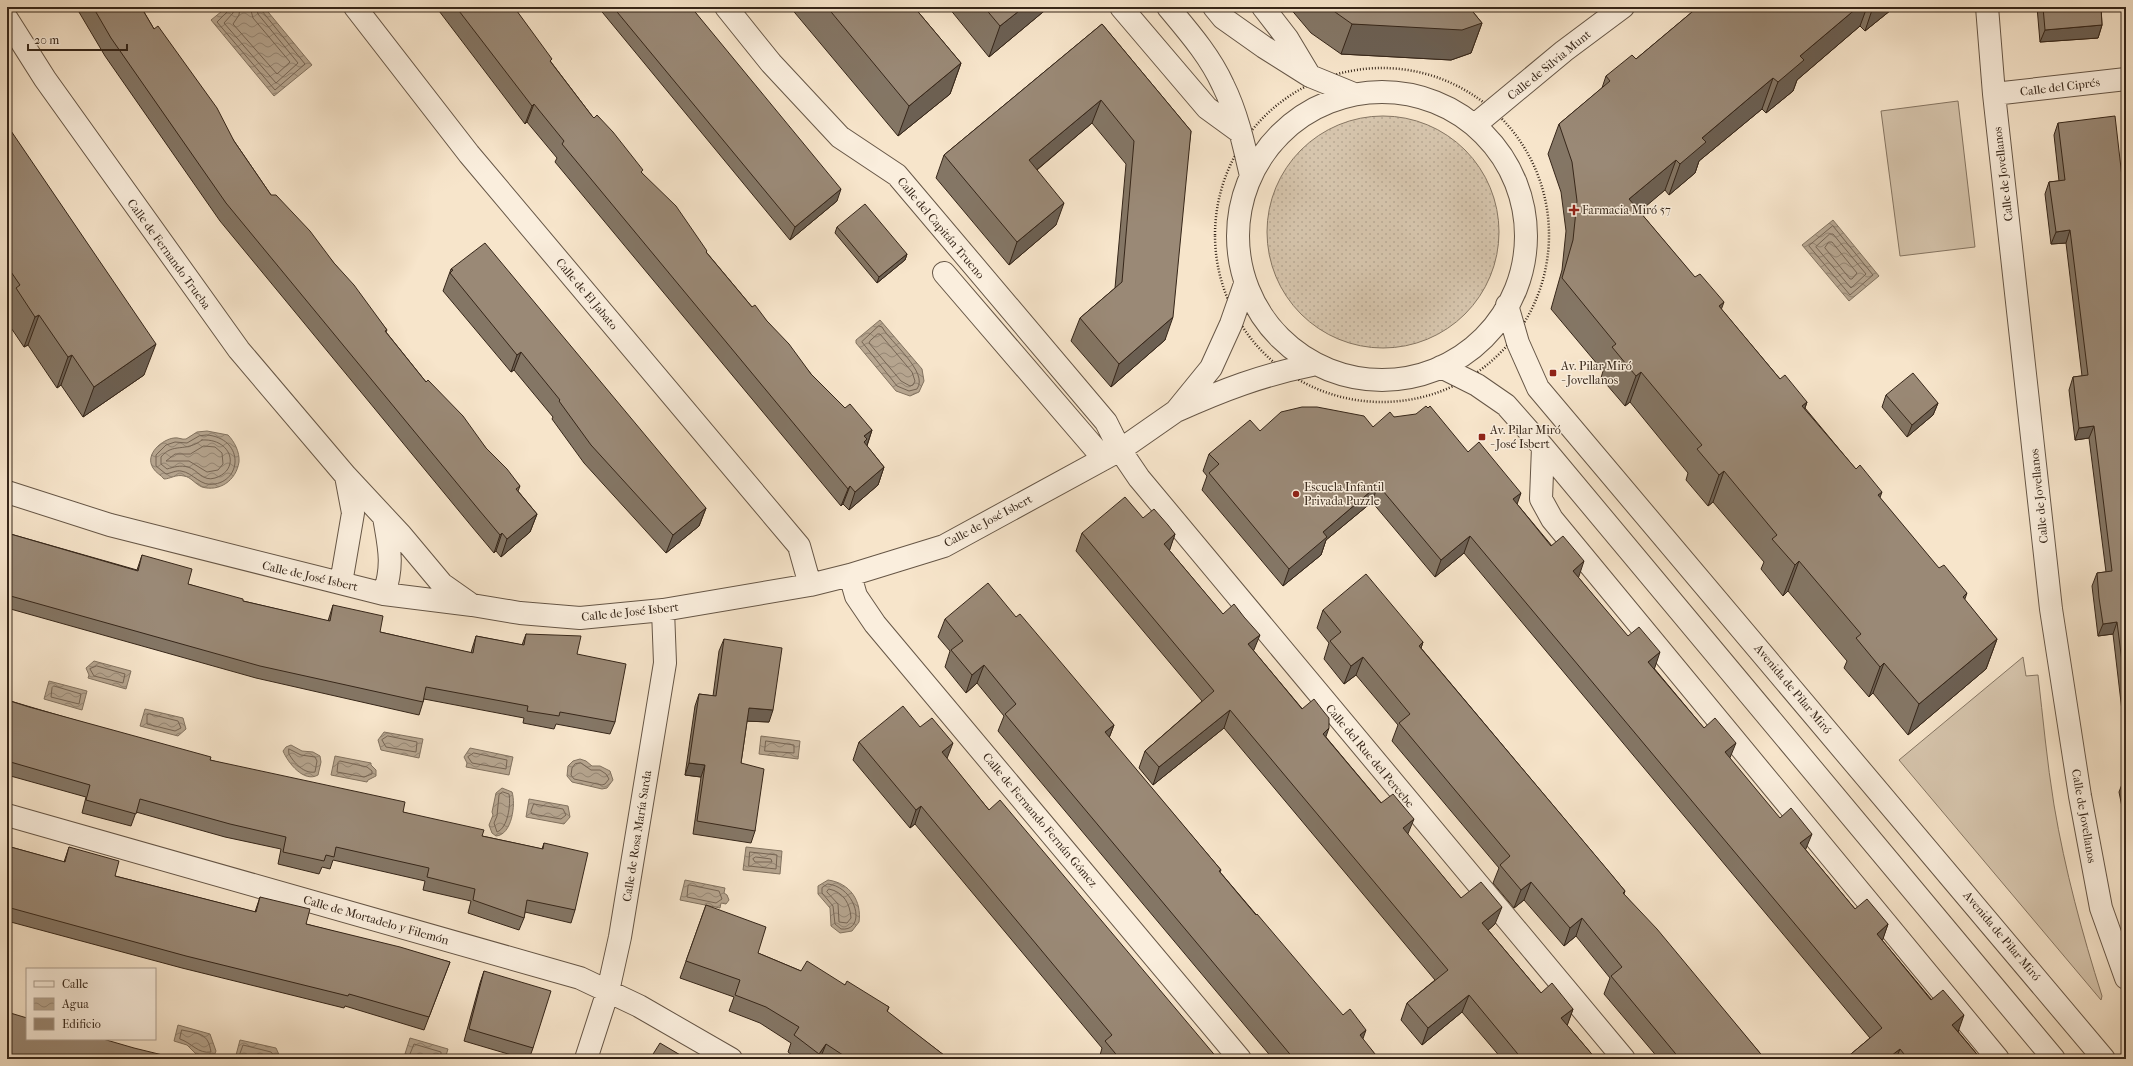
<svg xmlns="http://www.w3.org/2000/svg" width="2133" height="1066" viewBox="0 0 2133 1066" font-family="'IM FELL French Canon',serif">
<defs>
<pattern id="garden-dots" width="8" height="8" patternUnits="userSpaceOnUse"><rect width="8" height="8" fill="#d6c5ad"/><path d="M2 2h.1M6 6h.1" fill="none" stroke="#b8a994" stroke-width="1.8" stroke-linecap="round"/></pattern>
<pattern id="water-waves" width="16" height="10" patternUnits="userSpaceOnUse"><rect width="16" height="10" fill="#b5a48e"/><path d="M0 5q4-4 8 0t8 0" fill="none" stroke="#948573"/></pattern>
</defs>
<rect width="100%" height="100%" fill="#f7e5cb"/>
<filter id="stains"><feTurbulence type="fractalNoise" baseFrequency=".005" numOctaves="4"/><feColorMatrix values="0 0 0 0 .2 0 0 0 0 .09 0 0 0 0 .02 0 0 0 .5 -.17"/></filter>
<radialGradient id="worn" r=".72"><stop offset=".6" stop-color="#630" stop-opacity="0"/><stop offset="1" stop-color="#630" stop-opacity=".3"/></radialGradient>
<path fill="#d6c5ad" stroke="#867663" d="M1958 101 1975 247 1900 256 1881 111Z
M2023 657 2026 676 2038 675C2043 718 2047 762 2054 805 2065 870 2082 933 2102 996L2101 1000 1899 760Z"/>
<path fill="url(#garden-dots)" stroke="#867663" d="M1267 232a116 116 0 1 1 232 0a116 116 0 1 1-232 0Z"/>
<path fill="url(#water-waves)" stroke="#82725f" d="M227 7H264L312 65 274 96 211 20Z
M1833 220 1879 276 1849 301 1802 245Z
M880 320 922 369 924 381 919 392 910 396 896 391 856 343V340Z
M207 431 228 435C234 441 240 452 239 462 236 481 219 492 202 487 195 484 191 477 184 476 176 474 170 479 164 479 161 475 156 473 153 468 144 454 163 439 174 438 178 437 182 440 186 439L197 432Z
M94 661 131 671 126 689 88 678 89 675 86 668Z
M49 681 87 691 82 710 44 699Z
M145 709 183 718 186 729 178 736 140 726Z
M384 732 423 739 419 758 381 750 378 740Z
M761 736 800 741 798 759 759 754Z
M291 745 302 751 313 752 320 756 321 762 318 775C304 783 288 763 283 751L286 747Z
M470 748 513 757 509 775 466 767 467 763 464 757Z
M335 756 371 763V765L376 770V776L368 780 367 782 331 775Z
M580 759 586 761 592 766H600L610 771 613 780 607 788 602 789 572 782 567 776 568 766 573 761Z
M502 788 512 792C516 804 512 835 496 836L492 833 489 825 493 815 492 812 496 793Z
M529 799 568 806 570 817 564 824 526 817Z
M746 847 782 851 780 874 743 870Z
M685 880 725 888 724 893 727 895 729 900 726 904 721 903 720 908 680 900Z
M828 880C850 883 862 901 859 922L852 931 840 933 831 926 830 908 818 894V886Z
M178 1025 210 1034 216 1051 214 1056 197 1055 187 1045 174 1041Z
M410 1038 448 1049 445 1059 404 1057Z
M240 1040 276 1048 281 1059H235Z"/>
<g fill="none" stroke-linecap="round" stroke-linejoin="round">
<path stroke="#766554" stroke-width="1" d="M229 7 228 11 217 22 275 90 305 64 262 11 261 7
M234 7 233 13 224 23 276 83 298 63 258 14 256 7
M240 7 239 15 233 24 277 74 290 62 253 18 250 7
M1833 226 1873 275 1850 295 1809 246Z
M1830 234H1833L1866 274 1851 288 1816 247Z
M1829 242H1832L1857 273 1852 279H1850L1825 248Z
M879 326 882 327C890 342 929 372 917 389L909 391 897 386 862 342Z
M878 334H880L912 372 915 381 913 385 910 386 901 381 869 343 870 341Z
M207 435C243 438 243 479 215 484 200 487 194 473 181 471 177 470 171 473 166 474L156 466V455L166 445 175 442 187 443 199 436Z
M202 440C232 438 241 470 215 478 203 482 198 470 188 467 180 465 174 467 167 469L161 464V457C173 442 185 453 202 440Z
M204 446 215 447 222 453 223 464 218 470 207 472 189 461H166L175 454H190Z
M97 666 125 674 123 683 94 676 90 669Z
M54 686 81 694 79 704 51 697 52 688Z
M150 714 178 721 181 728 175 731 147 724V715Z
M388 736 417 742 416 752 386 747 382 740Z
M766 741 794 745V753L765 751Z
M289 749 301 755 315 757 317 761 315 772C304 774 294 763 289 754Z
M474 753 507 760 506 769 472 763 468 757Z
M340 761 367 767 372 771V774L364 777 337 772 338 763Z
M581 763 591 770H600L606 774 609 779 605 784 602 785 574 779 571 775 572 768 575 764Z
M503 792 509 794C511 804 508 828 497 832L494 823 497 816 499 795Z
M534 804 563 809 566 815 561 819 532 814 531 812Z
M750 852 777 855 776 869 749 866Z
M756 857 771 859 772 862H755L753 859Z
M828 884C857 887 867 932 841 929L835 924 833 906 822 893V888Z
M690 885 719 891 722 899 716 903 687 897 688 886Z
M829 889C844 892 850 904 851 918L847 923 839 922 838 904 827 892Z
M182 1030C200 1034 208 1033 211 1052 198 1054 192 1043 180 1039Z
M238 1059 243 1045 271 1052 277 1059
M408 1059 414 1044 441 1052V1059"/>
<defs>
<path id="minor" d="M355 7 469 154 799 546 810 585
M726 7 771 63 840 137 897 175 1106 422 1120 450 1139 478 1624 1059
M1121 7 1207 108 1240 132
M1168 7C1188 31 1210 56 1223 85 1237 113 1244 145 1251 176
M1214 7 1223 18 1264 47 1310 76 1354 94
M1263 7 1287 38 1308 73
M1987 7 1994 94 2051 609 2080 796 2101 908 2126 978
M7 19 45 79 239 350 346 476 401 535 442 584 469 603
M1238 236a144 144 0 1 1 288 0a144 144 0 1 1-288 0Z
M1994 94 2126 79
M1476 124 1564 51 1623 7
M944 273 1104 459
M1245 284 1231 324 1211 368 1176 411C1223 390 1262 375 1312 365
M1507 305 1518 343 1538 388 2104 1059
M1441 367 1477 385 1506 405 1543 447 2054 1059
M1543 447 1541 499 1552 519 1998 1059
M7 492 110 525 384 594 472 605 520 613 580 618 663 610 810 585 850 575 944 546 1120 450 1176 411
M850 575 856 596 875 624 1240 1059
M341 583 353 513 346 476
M384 594C394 564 389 547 384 517
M7 815 580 978 639 1006 731 1059
M586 1059 608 991 620 937 665 663 663 610"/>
</defs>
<use href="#minor" stroke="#665646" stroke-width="24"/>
<path stroke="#362619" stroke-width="2.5" stroke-dasharray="1 2" stroke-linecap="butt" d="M1215 235a167 167 0 1 1 334 0a167 167 0 1 1-334 0Z"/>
<use href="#minor" stroke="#faeedd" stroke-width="22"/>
</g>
<path fill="#847665" stroke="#362619" d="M76 7H141L154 29 234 141 271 195 334 263 387 330 386 332 426 382 486 448 520 486 518 491 537 514 530 532 501 557 496 551 494 553 473 528 220 221 105 56Z
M436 7H514L551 62 592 116 642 173 707 253 752 307 767 321 811 374 845 408 872 430 867 446 884 467 878 485 849 510 843 504 841 506 555 162 557 158 527 122 525 124Z
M598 7H691L837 201 790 240Z
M790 7H914L961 63 950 94 898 136Z
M949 7H1049L989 57 949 8Z
M1289 7H1469L1482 23 1471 53 1451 60 1341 54 1311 33Z
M1500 7H1508L1503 11Z
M1698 7H1892L1891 10 1865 31 1860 26 1797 80 1793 91 1766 113 1762 109 1699 161 1695 173 1669 195 1665 190 1639 211 1780 379 1807 402 1805 408 1997 639 1986 669 1908 735 1873 693 1869 697 1844 668 1847 661 1788 591 1783 596 1761 569 1764 562 1713 502 1708 506 1686 480 1688 473 1630 402 1625 406 1601 378 1603 371 1551 309 1562 270 1566 231 1561 192 1548 154 1559 124 1602 88 1606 76 1636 59Z
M2037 7H2101L2102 25 2098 38 2040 42Z
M1102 24 1191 131 1165 340 1111 387 1071 341 1080 318 1115 288 1126 164 1092 123 1037 170 1056 225 1009 265 936 178 944 155Z
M2058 123 2125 203H2126V751L2122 733 2124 728 2113 634 2098 636 2092 586 2097 573 2106 572 2089 438 2075 440 2069 390 2073 377 2082 376 2066 243 2051 244 2045 194 2049 182 2059 181 2054 135Z
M7 125 144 375 83 417 61 385 57 388 28 345 24 347 7 322Z
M837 227 907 254 905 260 877 283 835 233Z
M451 269 706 508 699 526 666 553 584 463 552 419 553 417 514 370 511 372 443 291Z
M1886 395 1938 403 1933 415 1907 437 1882 407Z
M1394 417 1468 452 1517 504 1855 909 1888 924 1882 940 1981 1059H1845L1870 1038 1464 553 1435 577 1372 502 1326 540 1321 555 1283 586 1202 490 1207 476 1203 471 1209 454 1260 431 1373 427Z
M1143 518 1175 534 1169 550 1461 898 1495 924 1488 930 1541 993 1573 1009 1567 1025 1596 1059H1502L1462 1012 1422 1045 1401 1020 1407 1003 1435 980 1224 728 1153 785 1139 768 1145 751 1202 701 1076 551 1082 533Z
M7 533 137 570 142 555 188 584 243 601 328 621 333 605 380 632 471 653 472 649 476 636 522 645 526 634 577 654 615 722 610 734 556 724 554 729 523 723 524 718 424 699 419 715 256 678 7 608Z
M1323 610 1423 642 1421 648 1625 891 1624 894 1765 1059H1659L1604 994 1610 978 1576 936 1564 946 1524 900 1514 908 1493 883 1499 868 1392 741 1398 725 1356 675 1344 684 1324 659 1329 643 1317 628Z
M1016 617 1114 725 1109 738 1221 870 1220 872 1379 1059H1273L998 731 1004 716 977 683 966 693 945 667 950 651 938 637 945 619Z
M724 639 769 722 747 721 741 763 755 831 751 843 693 834 701 777 685 775 695 706 699 694 713 696 719 651Z
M7 700 210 760 403 812 482 836 542 849 544 843 575 910 571 923 525 912 524 918 519 930 468 913 471 901 423 890 425 881 333 860 330 869 322 867 319 874 278 864 281 849 225 837 136 812 131 826 82 813 86 797 7 775Z
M859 742 947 759 989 810 1218 1059H1099L1102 1048 915 824 910 828 853 760Z
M2124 779H2126V816L2124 817 2119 792Z
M7 846 64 862 69 847 115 876 255 912 260 897 306 924 450 962 424 1030 345 1006 344 1008 182 968 7 921Z
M706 905 758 953 801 971 845 985 889 1007 887 1012 949 1059H797L788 1052 791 1043 760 1023 729 1011 734 997 680 978Z
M484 971 533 1048 529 1059H525L464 1041 480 983Z"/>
<path fill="#6c6053" stroke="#362619" d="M1024 7H1049L989 57 1000 26Z
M1505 7H1508L1503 11Z
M1858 7H1867L1860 26 1797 80 1793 91 1766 113 1778 82 1800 56Z
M1873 7H1892L1891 10 1865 31Z
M1482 23 1471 53 1451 60 1341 54 1352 24Z
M2102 25 2098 38 2040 42 2045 30Z
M961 63 950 94 898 136 909 106Z
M1773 78 1762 109 1699 161 1695 173 1669 195 1680 164 1702 138Z
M1101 100 1092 123 1021 183 1029 160Z
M534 104 527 122 525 124 532 106Z
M1676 160 1665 190 1618 230 1629 199Z
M841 189 837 201 790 240 795 227Z
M1064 203 1056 225 1009 265 1017 242Z
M2070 230 2066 243 2051 244 2056 232Z
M907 254 905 260 877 283 879 277Z
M1724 302 1713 332 1719 306Z
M39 315 28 345 24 347 35 317Z
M1173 317 1165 340 1111 387 1119 364Z
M156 344 144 375 83 417 94 387Z
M521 352 514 370 511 372 517 355Z
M72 355 61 385 57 388 68 357Z
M1641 372 1630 402 1625 406 1636 376Z
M1807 402 1796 432 1802 406Z
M1938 403 1933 415 1907 437 1912 425Z
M2094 426 2089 438 2075 440 2079 428Z
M872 430 866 448 861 457 864 436Z
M884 467 878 485 849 510 855 492Z
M1724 471 1713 502 1708 506 1719 475Z
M1378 485 1372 502 1326 540 1321 555 1283 586 1289 569 1323 532Z
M850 486 843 504 841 506 848 489Z
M1882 492 1871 522 1878 495Z
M1521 493 1515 510 1513 499Z
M706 508 699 526 666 553 673 535Z
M537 514 530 532 501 557 507 539Z
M502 533 496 551 494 553 500 535Z
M1175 534 1169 552 1164 544Z
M1470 536 1464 553 1435 577 1441 560Z
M1584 561 1578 579 1573 571Z
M1799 561 1788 591 1783 596 1795 565Z
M1967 593 1956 624 1963 597Z
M2117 622 2113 634 2098 636 2103 624Z
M1260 635 1253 652 1248 644Z
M1997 639 1986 669 1908 735 1919 704Z
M1423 642 1417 660 1419 646Z
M1660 652 1654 670 1648 662Z
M1363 657 1356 675 1344 684 1351 666Z
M1884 663 1873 693 1869 697 1880 667Z
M984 665 977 683 966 693 972 675Z
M749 708 773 710 769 722 744 721Z
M1230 710 1224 728 1153 785 1159 767Z
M1114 725 1107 743 1105 732Z
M1329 728 1323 745V734Z
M953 743 946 761 942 752Z
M1736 743 1729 760 1725 752Z
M689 763 705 765 701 777 685 775Z
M921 806 915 824 910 828 916 810Z
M1414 819 1407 836 1403 828Z
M1812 834 1805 851 1800 843Z
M1531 882 1524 900 1514 908 1521 890Z
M1502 907 1495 924 1476 941 1482 923Z
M1582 918 1576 936 1564 946 1570 928Z
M1888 924 1882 942 1877 934Z
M1469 995 1462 1012 1422 1045 1428 1028Z
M1573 1009 1567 1026 1561 1018Z
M1964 1015 1958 1032 1952 1025Z
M1366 1030 1360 1047V1035Z
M826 1044 820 1059H817L819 1054Z
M1900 1049 1896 1059H1887Z"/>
<path fill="#9a8976" stroke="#362619" d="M93 7H141L154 29 158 26 217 108 234 141 271 195H276L310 231 334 263 354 285 387 330 385 331 426 382 428 380 463 416 486 448 507 469 520 486 516 489 537 514 507 539 502 533 500 535 479 510 226 203 111 38Z
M456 7H514L552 59 550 61 592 116 594 118 597 115 613 132 643 170 641 172 676 206 707 251 706 252 752 307 755 305 767 321 789 344 811 374 845 408 850 404 872 430 864 436 867 439 864 442 884 467 855 492 850 486 848 489 562 144 564 141 534 104 532 106Z
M613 7H691L841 189 795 227Z
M827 7H914L961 63 909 106Z
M984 7H1024L1000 26Z
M1328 7H1469L1482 23 1462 30 1352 24Z
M1698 7H1858L1800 56 1804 60 1778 82 1773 78 1702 138 1706 142 1680 164 1676 160 1629 199 1695 277 1700 274 1724 302 1719 306 1780 379 1785 375 1807 402 1802 406 1856 469 1860 465 1882 492 1878 495 1939 568 1944 565 1967 593 1963 597 1997 639 1919 704 1884 663 1880 667 1856 638 1861 634 1799 561 1795 565 1772 539 1777 535 1724 471 1719 475 1697 449 1702 445 1641 372 1636 376 1612 347 1616 344 1562 278 1573 240 1577 201 1572 162 1559 124 1610 81 1606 76 1632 55 1636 59Z
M2043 7H2101L2102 25 2045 30Z
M1102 24 1191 131 1173 317 1119 364 1080 318 1122 282 1134 141 1101 100 1029 160 1064 203 1017 242 944 155Z
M2115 116 2125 203H2126V694L2117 622 2103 624 2099 598 2097 573 2112 571 2094 426 2079 428 2073 377 2088 375 2070 230 2056 232 2049 182 2065 180 2058 123Z
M7 125 156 344 94 387 72 355 68 357 39 315 35 317 16 288 20 285 7 266Z
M865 204 907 254 879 277 837 227Z
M485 243 706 508 673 535 591 445 559 401 560 400 521 352 517 355 450 273 453 270 451 269Z
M1913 373 1938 403 1912 425 1886 395Z
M1426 406 1428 408 1430 406 1468 452 1479 442 1521 493 1513 499 1551 546 1563 536 1584 561 1573 571 1628 636 1639 627 1660 652 1648 662 1704 728 1715 718 1736 743 1725 752 1780 818 1791 808 1812 834 1800 843 1855 909 1867 899 1888 924 1877 934 1931 1000 1943 990 1954 1003 1964 1015 1952 1025 1981 1059H1908L1900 1049 1887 1059H1845L1882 1028 1470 536 1441 560 1378 485 1323 532 1327 537 1289 569 1209 473 1219 464 1209 454 1250 420 1260 431 1281 412 1302 407H1317L1364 416 1373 427 1390 412 1394 417 1416 414Z
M1125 497 1143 518 1154 509 1168 525 1175 534 1164 544 1223 614 1234 604 1244 617 1260 635 1248 644 1302 709 1314 699 1324 712 1329 718V728L1323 734 1381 803 1393 794 1403 806 1414 819 1403 828 1461 898 1481 882 1502 907 1482 923 1541 993 1552 983 1573 1009 1561 1018 1596 1059H1522L1469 995 1428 1028 1407 1003 1448 970 1230 710 1159 767 1145 751 1214 691 1082 533Z
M7 533 138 571 142 555 192 569 188 584 243 599V601L330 621 333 605 383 616 380 632 473 653 476 636 524 645 526 634 581 636 577 654 626 664 615 722 560 712 559 716 527 711 528 706 426 687 423 702 260 666 7 595Z
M1366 574 1423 642 1419 646 1611 874 1625 891 1623 893 1657 929 1765 1059H1680L1611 976 1622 967 1582 918 1570 928 1531 882 1521 890 1500 865 1510 856 1399 723 1410 714 1363 657 1351 666 1330 641 1341 632 1323 610Z
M988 583 1016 617 1020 614 1114 725 1105 732 1221 870 1219 871 1256 915 1257 914 1343 1015 1350 1009 1366 1030 1360 1035 1379 1059H1294L1005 714 1016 704 984 665 972 675 951 650 963 641 945 619Z
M724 639 782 648 773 710 749 708 741 763 764 769 755 831 697 821 705 765 689 763 699 694 716 696Z
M7 700 29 707 211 757 210 760 405 802 403 812 484 830 482 836 543 849 544 843 588 853 575 910 527 900 524 918 473 900 475 889 427 877 429 868 336 847 334 857 326 855 324 861 283 852 286 837 230 824 140 799 136 814 86 800 90 785 7 761Z
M903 706 920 727 932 718 953 743 942 752 989 810 1000 800 1218 1059H1120L1105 1041 1112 1035 921 806 916 810 859 742Z
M2124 779H2126V790Z
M7 846 65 862 69 847 119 861 115 876 256 912 260 897 310 909 306 924 400 947 450 962 429 1017 349 994 348 996 186 956 7 907Z
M706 905 766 927 758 953 801 971 807 961 845 985 847 981 889 1007 887 1011 949 1059H849L826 1044 819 1054 794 1035 799 1027 766 1007 735 995 740 980 686 961Z
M484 971 551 991 533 1048 469 1029Z
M7 1012 27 1018V1039H103L134 1048 179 1059H7Z
M660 1043 687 1059H650Z"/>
<g fill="#8f2418" stroke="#faeedd" stroke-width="1.5">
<path d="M1572 204h4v4h4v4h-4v4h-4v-4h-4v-4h4z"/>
<rect x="1549" y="369" width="8" height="8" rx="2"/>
<rect x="1478" y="433" width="8" height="8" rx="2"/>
<circle cx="1296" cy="494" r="4"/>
</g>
<g text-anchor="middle" stroke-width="3" stroke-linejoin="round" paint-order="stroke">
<g font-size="12" fill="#362619" stroke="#faeedd">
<text transform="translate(1549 65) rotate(-39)" y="4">Calle de Silvia Munt</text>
<text transform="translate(2060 87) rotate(-7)" y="4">Calle del Ciprés</text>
<text transform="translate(2003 174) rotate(-97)" y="4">Calle de Jovellanos</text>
<text transform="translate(941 228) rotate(50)" y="4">Calle del Capitán Trueno</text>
<text transform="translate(169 254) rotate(54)" y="4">Calle de Fernando Trueba</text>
<text transform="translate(587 294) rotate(50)" y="4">Calle de El Jabato</text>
<text transform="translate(2039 496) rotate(-96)" y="4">Calle de Jovellanos</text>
<text transform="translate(988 521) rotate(-28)" y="4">Calle de José Isbert</text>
<text transform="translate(310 576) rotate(13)" y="4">Calle de José Isbert</text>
<text transform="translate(630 612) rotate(-6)" y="4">Calle de José Isbert</text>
<text transform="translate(1793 689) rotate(50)" y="4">Avenida de Pilar Miró</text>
<text transform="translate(1370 756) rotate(50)" y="4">Calle del Rue del Percebe</text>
<text transform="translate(2084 816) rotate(80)" y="4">Calle de Jovellanos</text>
<text transform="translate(1040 820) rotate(50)" y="4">Calle de Fernando Fernán Gómez</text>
<text transform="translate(637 836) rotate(-81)" y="4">Calle de Rosa María Sarda</text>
<text transform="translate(376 920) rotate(16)" y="4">Calle de Mortadelo y Filemón</text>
<text transform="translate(2002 936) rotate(50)" y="4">Avenida de Pilar Miró</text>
</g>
<g font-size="12" fill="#362619" stroke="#faeedd" text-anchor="start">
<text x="1582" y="214">Farmacia Miró 57</text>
<text x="1561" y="370">Av. Pilar Miró<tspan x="1561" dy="14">- Jovellanos</tspan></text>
<text x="1490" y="434">Av. Pilar Miró<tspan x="1490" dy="14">- José Isbert</tspan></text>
<text x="1304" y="491">Escuela Infantil<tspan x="1304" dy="14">Privada Puzzle</tspan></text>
</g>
</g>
<rect width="2133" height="1066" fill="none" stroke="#f7e5cb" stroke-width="24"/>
<rect x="8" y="8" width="2117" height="1050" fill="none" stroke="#362619" stroke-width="2"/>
<rect x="12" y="12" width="2109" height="1042" fill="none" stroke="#362619"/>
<rect x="26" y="968" width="130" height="72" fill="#faeedd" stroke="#ac9e8f"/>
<rect x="34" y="981" width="20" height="6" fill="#faeedd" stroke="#ac9e8f"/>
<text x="62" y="988" font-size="12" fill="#362619">Calle</text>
<rect x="34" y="998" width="20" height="12" fill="url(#water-waves)" stroke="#ac9e8f"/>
<text x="62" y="1008" font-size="12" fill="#362619">Agua</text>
<rect x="34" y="1018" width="20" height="12" fill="#9a8976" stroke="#ac9e8f"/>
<text x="62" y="1028" font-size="12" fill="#362619">Edificio</text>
<path d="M28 44v6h99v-6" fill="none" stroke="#362619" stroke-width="2"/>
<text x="34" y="44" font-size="12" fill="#362619" stroke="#faeedd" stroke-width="3" paint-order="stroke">20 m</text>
<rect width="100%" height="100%" filter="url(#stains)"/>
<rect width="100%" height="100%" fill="url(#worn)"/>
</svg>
